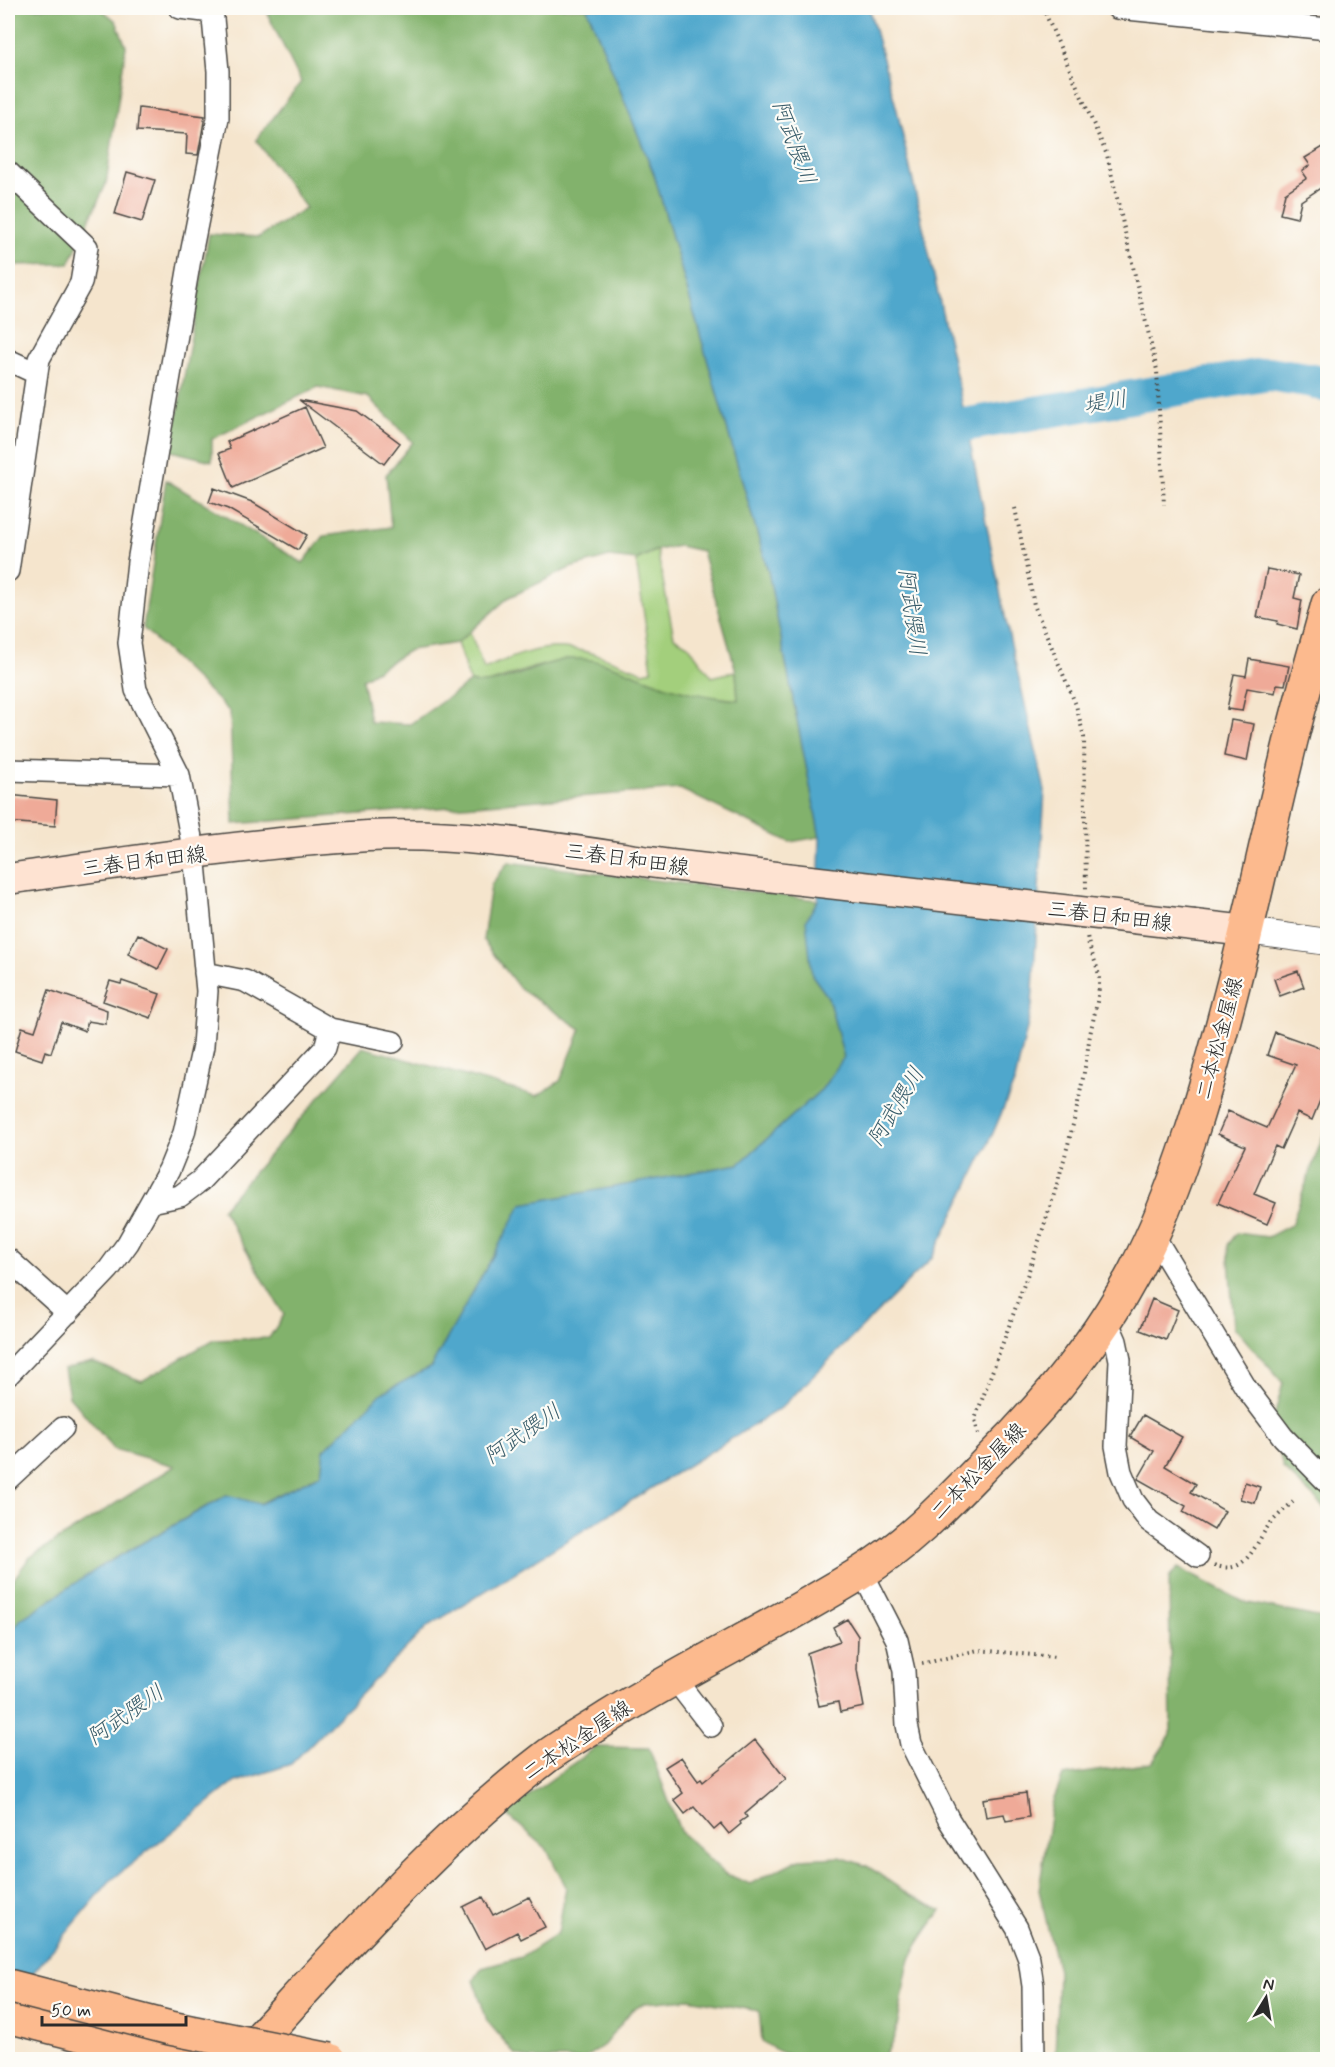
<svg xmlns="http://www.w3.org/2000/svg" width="1335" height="2067" viewBox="0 0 1335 2067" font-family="Mynerve,'Klee One',sans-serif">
<rect width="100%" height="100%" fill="#fdfcf7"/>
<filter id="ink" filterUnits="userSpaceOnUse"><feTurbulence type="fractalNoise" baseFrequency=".0167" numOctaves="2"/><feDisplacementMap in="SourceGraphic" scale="12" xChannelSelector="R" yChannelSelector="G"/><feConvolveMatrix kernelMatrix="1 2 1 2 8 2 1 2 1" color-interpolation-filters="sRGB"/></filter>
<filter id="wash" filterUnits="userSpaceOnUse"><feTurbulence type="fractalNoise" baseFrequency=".008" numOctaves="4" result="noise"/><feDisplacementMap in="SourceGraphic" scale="24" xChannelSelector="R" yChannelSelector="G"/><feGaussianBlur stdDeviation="1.35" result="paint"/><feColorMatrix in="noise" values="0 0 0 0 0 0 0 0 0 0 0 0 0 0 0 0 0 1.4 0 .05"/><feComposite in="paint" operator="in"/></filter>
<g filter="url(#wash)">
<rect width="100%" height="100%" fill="#f5e5cd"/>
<path fill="#a3cf7c" stroke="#677d54" stroke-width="1.5" d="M657 550 674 637 688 645 712 677 736 671 738 700 701 696 568 659 532 668 483 685 470 682 457 643 470 632 484 669C556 637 572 644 643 672L652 670 636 560Z"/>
<path fill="#82b26c" stroke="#566e4c" stroke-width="1.5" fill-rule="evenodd" d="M8 8H100L116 21 126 46 106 184 69 264 8 265Z
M270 8H587L654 174 768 571 820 837 790 842 680 789 234 824 230 712 143 628 166 480 303 563 324 536 391 527 386 475 413 442 368 397 318 387 212 439V461L171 451 209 234 259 237 306 208 256 140 301 82 268 15ZM679 546 702 551 736 671 738 700C711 697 686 693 661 684 631 674 600 656 568 659 537 663 498 689 470 682L410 724 370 722 362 679 410 650 457 643 508 598 570 568 609 557 636 560 657 550Z
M508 862 818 900 807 920 812 975 828 997 844 1057 822 1089 739 1164 522 1205 431 1367 382 1393 324 1450 321 1474 259 1504 226 1495 100 1567 8 1636V1587L29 1558 175 1466 114 1449 69 1396 64 1369 92 1362 142 1381 213 1340 269 1338 284 1315 222 1209 363 1047 537 1096 560 1081 581 1029 520 989 483 940 491 885Z
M1327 1125V1510L1283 1468 1273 1421 1283 1383 1234 1327 1228 1245 1237 1233 1268 1237 1291 1225Z
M1178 1568 1244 1602 1327 1619V2059H1055L1058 1971 1039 1890 1052 1804 1063 1776 1152 1763 1171 1735 1169 1578Z
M596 1747 649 1748 680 1831 724 1873 750 1884 799 1859 840 1857 867 1866 911 1896 941 1910C932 1925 918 1941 911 1957 900 1985 903 2039 881 2059 841 2060 795 2067 762 2041L759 2011 689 1999 645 2003 631 2011 604 2045 583 2059H528L515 2054 487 2021 474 1980 482 1968 522 1957 558 1933 566 1887 546 1848 505 1813Z"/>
<path fill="#4fa7cc" stroke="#3d697c" stroke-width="1.5" d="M587 8H869L897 110 959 388 1008 631 1045 790 1032 1006 1015 1081 988 1145 932 1258 781 1408 427 1627 291 1764 233 1783 109 1882 8 2003V1636L21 1619 100 1567 227 1495 260 1504 321 1474 324 1450 382 1393 431 1367 522 1204 739 1164 822 1089 844 1057 828 997 812 975 806 920 818 900 820 837 768 571 654 174Z"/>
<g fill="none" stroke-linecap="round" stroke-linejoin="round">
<path stroke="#4fa7cc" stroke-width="34" d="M921 432 1269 374 1313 381 1328 386"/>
</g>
<g id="blocks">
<path fill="#efaa98" d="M139 108 205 116 198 155 186 154 187 134 137 131Z
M1328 144V183L1301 201 1297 218 1280 214 1285 193 1307 178 1302 171 1310 165 1305 158Z
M127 172 155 180 142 222 115 214Z
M299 400 357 411 400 443 384 464Z
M305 407 323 448 233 488 219 453 230 449 227 442Z
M214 488 252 502 307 535 298 550 228 509 209 502Z
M1267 569 1299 575 1294 598 1302 600 1297 629 1277 624 1278 621 1257 617Z
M1249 659 1289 666 1285 685 1277 684 1275 693 1247 688 1242 711 1227 709 1234 674 1246 676Z
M1231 720 1254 724 1247 761 1224 756Z
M8 795 57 800 55 826 8 822Z
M138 934 168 949 158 969 128 954Z
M1298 971 1304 987 1280 996 1274 979Z
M110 981 121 984 122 981 160 994 151 1018 103 1001Z
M49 990 107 1010 106 1024 88 1021 85 1031 61 1022 51 1053 45 1051 42 1060 15 1051 22 1027 35 1031Z
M1275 1032 1328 1051V1081L1312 1120 1297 1113 1281 1149 1275 1146 1254 1194 1276 1203 1267 1224 1218 1203 1245 1146 1218 1134 1228 1111 1267 1128 1296 1065 1267 1055Z
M1152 1299 1178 1310 1166 1340 1140 1330Z
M1143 1415 1182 1437 1165 1466 1196 1484 1191 1492 1225 1511 1214 1530 1183 1512 1186 1506 1138 1479 1154 1451 1130 1437Z
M1245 1482 1260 1487 1255 1503 1240 1499Z
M847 1619 858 1636 857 1670 864 1707 840 1712 838 1702 819 1706 807 1653 840 1641 833 1627Z
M755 1740 786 1779 745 1814 747 1817 740 1822 741 1824 729 1834 721 1824 714 1830 694 1807 685 1814 674 1800 683 1793 665 1767 681 1757 698 1781 701 1779 703 1782Z
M1026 1793 1029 1817 1006 1821 1004 1814 986 1817 983 1799Z
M483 1897 493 1915 529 1897 545 1927 521 1939 517 1932 485 1949 463 1907Z"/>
</g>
</g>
<g filter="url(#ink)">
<use href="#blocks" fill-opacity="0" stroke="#494743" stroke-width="1.5"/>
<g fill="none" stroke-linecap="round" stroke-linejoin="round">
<defs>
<path id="minor" d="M180 8 212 12
M1117 8 1328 29
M8 172 87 247 81 283 39 359 8 571
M8 360 36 373
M8 770 179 775
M205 973 245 981 330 1029 393 1042
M151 1202 180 1196 200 1181 325 1048 330 1029
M1152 1233 1246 1388 1283 1437 1328 1483
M8 1259 68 1313
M1106 1318 1116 1341 1120 1360 1116 1446 1121 1472 1133 1500 1149 1521 1198 1556
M8 1375 109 1269 128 1243 169 1170 184 1133 203 1046 207 991 194 853 179 775 136 690 129 643 138 562 190 259 218 118V71L212 8
M8 1479 63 1428
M862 1572 897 1640 904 1671 907 1725 911 1744 949 1820 1017 1928 1029 1959 1033 1986 1034 2060
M674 1678 711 1726"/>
<path id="tertiary" d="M1247 931 1328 942"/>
<path id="secondary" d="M8 879C127 862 248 843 368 836 469 831 571 851 671 865
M1194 925 1247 931"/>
<path id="primary" d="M240 2060C337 1955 432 1844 546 1757 566 1742 589 1730 610 1716 691 1666 778 1624 859 1574 909 1544 948 1502 988 1461 1044 1406 1097 1342 1134 1273 1180 1185 1206 1089 1231 993 1251 916 1267 838 1286 761 1298 708 1314 656 1328 604"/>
<path id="motorway" d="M8 2016 182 2060"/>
</defs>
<use href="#minor" stroke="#494743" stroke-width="24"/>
<use href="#tertiary" stroke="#494743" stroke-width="28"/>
<use href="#secondary" stroke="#494743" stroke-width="33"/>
<use href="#primary" stroke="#494743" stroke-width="36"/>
<use href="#motorway" stroke="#494743" stroke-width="36"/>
<path stroke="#494743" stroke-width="4" stroke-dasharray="1.5 4.5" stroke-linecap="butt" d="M1043 8 1107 155 1157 370 1164 505
M1015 508 1034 605 1076 705 1084 737 1086 891
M978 1434 975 1419C1019 1296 1071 1171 1089 1041 1092 1021 1100 998 1099 978 1098 963 1088 950 1087 934
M1214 1565C1246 1577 1254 1545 1269 1525 1276 1517 1285 1509 1293 1502
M922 1664 978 1650 1055 1657"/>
<use href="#minor" stroke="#fff" stroke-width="21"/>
<use href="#tertiary" stroke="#fff" stroke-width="26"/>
<use href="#secondary" stroke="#fee3d2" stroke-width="30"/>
<use href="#primary" stroke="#fcba8e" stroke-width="33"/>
<use href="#motorway" stroke="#fcba8e" stroke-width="33"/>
<defs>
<path id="secondary-bridge" d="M671 865 1194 925"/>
<path id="motorway-bridge" d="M8 1986 170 2028 330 2060"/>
</defs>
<use href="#secondary-bridge" stroke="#494743" stroke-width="33" stroke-linecap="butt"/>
<use href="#motorway-bridge" stroke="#494743" stroke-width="36" stroke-linecap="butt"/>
<use href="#secondary-bridge" stroke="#fee3d2" stroke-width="30"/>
<use href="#motorway-bridge" stroke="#fcba8e" stroke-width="33"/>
</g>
</g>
<g text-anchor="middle" stroke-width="4.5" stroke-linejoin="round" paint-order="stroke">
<g font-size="21" fill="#2b2b2b" stroke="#fdfcf7">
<text transform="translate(627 859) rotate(8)" y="7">三春日和田線</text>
<text transform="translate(144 861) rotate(-7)" y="7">三春日和田線</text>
<text transform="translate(1110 916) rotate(7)" y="7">三春日和田線</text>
<text transform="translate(1219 1038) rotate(-75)" y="7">二本松金屋線</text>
<text transform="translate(978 1471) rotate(-46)" y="7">二本松金屋線</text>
<text transform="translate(577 1740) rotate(-34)" y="7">二本松金屋線</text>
</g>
<g font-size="22" font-style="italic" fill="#395d6b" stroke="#fdfcf7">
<text transform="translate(795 142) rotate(70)" y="8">阿武隈川</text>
<text transform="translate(1105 401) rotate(-10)" y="8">堤川</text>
<text transform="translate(913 612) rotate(82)" y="8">阿武隈川</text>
<text transform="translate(895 1106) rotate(-59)" y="8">阿武隈川</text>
<text transform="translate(522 1433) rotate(-35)" y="8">阿武隈川</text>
<text transform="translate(125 1714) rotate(-35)" y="8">阿武隈川</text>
</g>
</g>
<rect width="1335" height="2067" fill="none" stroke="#fdfcf7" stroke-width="30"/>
<g transform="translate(1266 1998) rotate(11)" stroke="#fdfcf7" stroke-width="4.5" paint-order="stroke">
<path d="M0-4.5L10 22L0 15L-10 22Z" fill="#2b2b2b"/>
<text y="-9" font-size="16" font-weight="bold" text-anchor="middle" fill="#2b2b2b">N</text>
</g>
<path d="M42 2016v9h144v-9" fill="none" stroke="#2b2b2b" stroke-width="3"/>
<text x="51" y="2016" font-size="18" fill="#2b2b2b" stroke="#fdfcf7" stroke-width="4.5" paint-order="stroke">50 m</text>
</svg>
